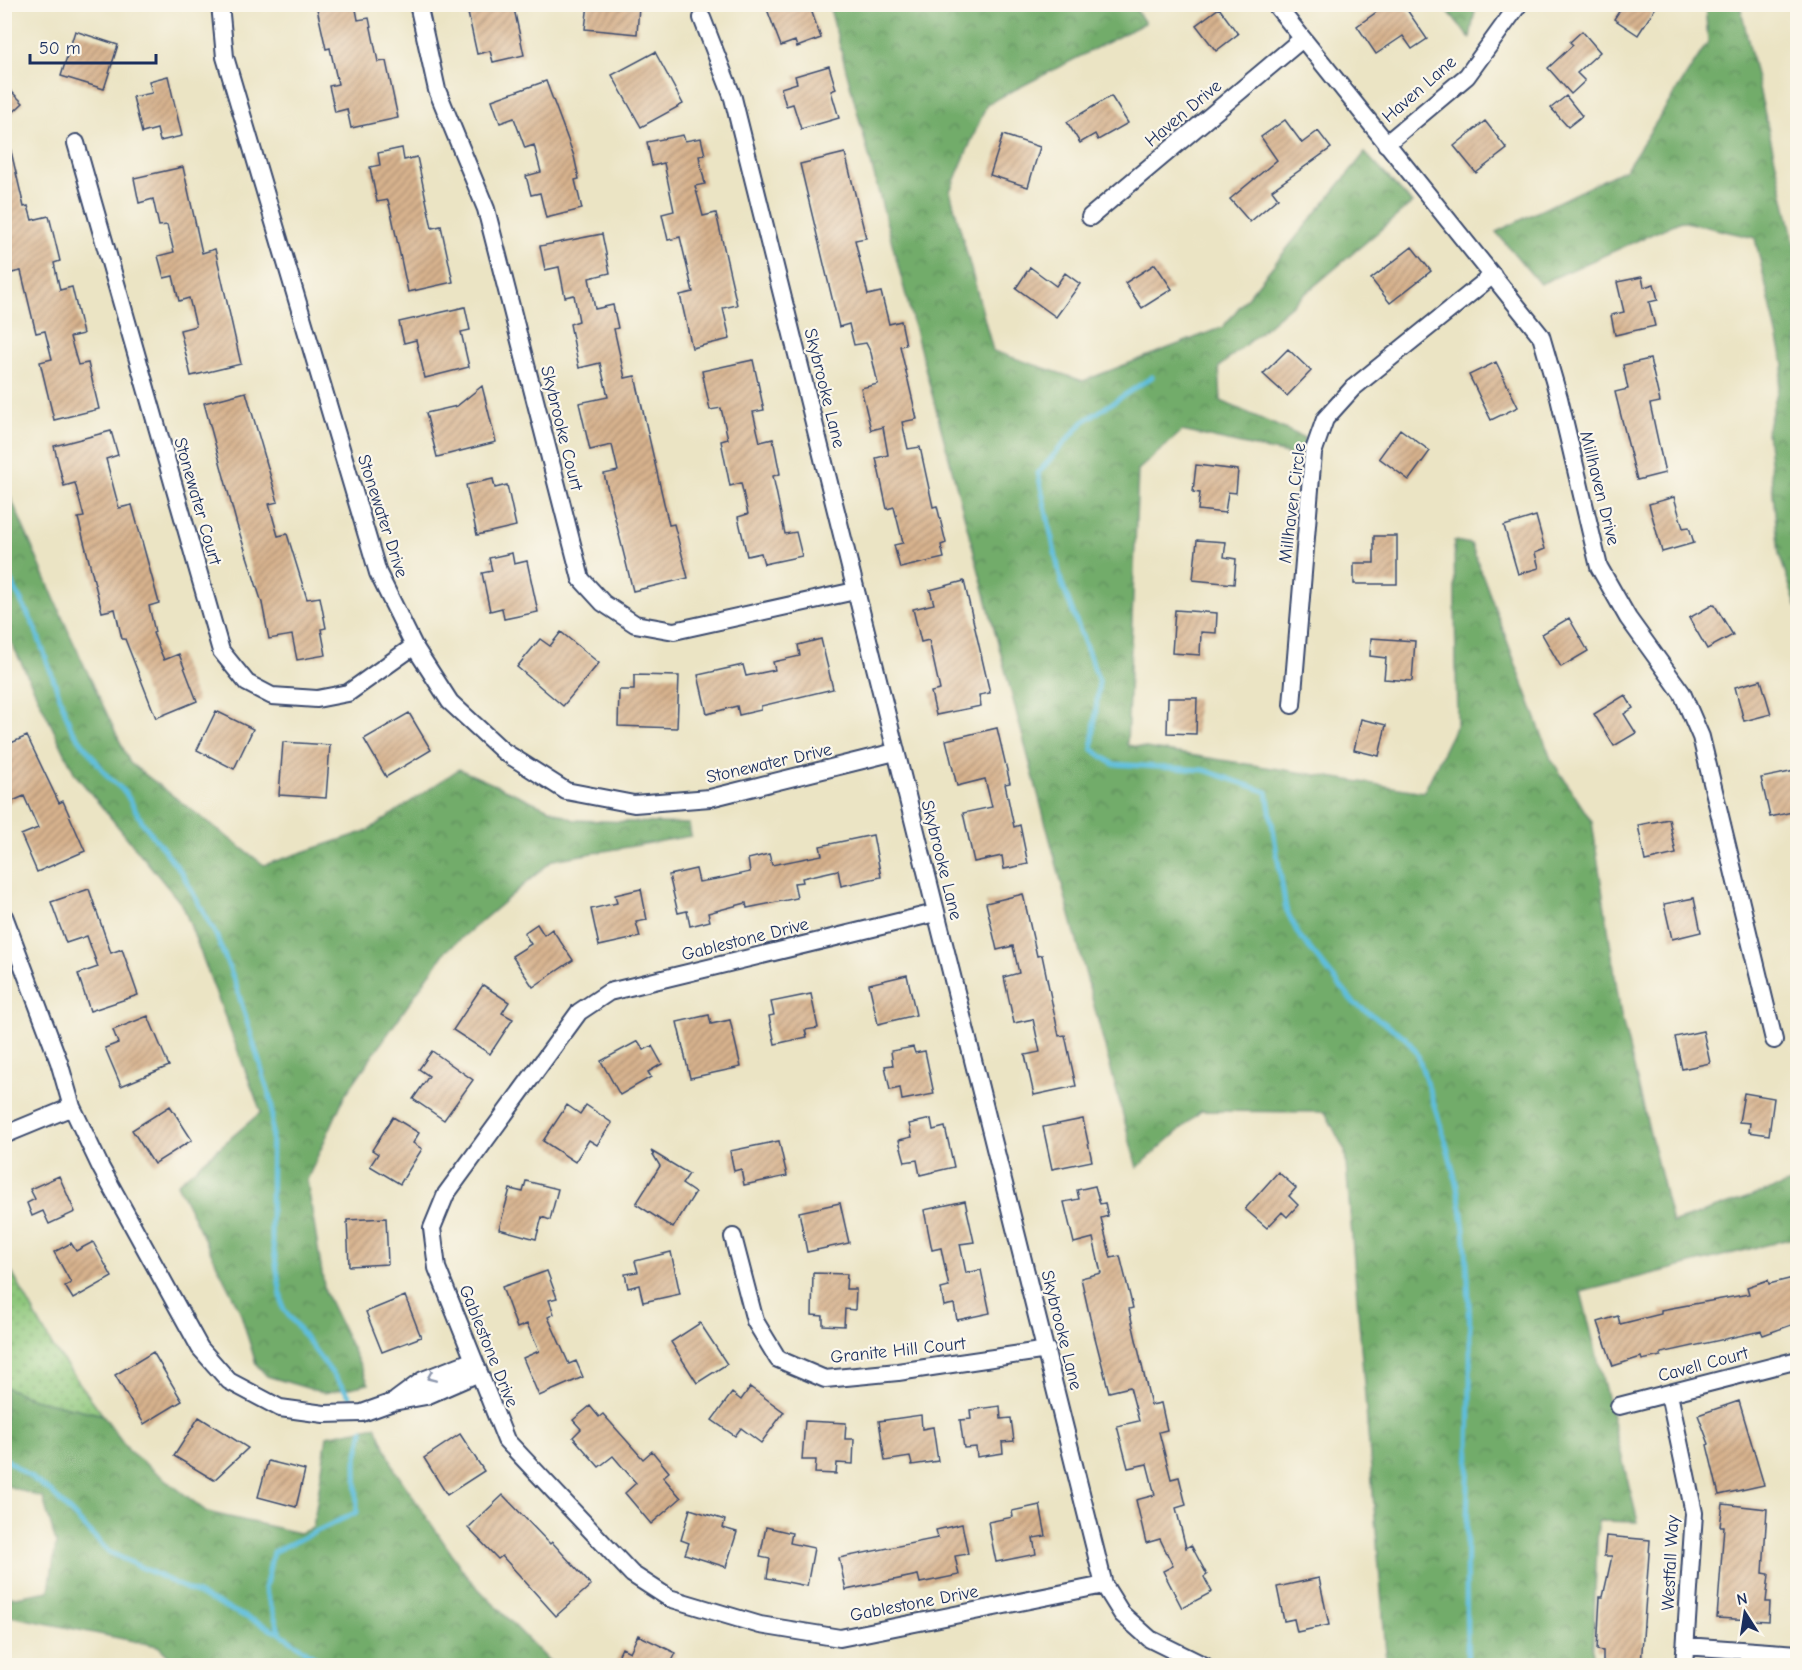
<svg xmlns="http://www.w3.org/2000/svg" width="1802" height="1670" viewBox="0 0 1802 1670" font-family="'Comic Neue',sans-serif">
<defs>
<pattern id="grass-dots" width="8" height="8" patternUnits="userSpaceOnUse" patternTransform="scale(1.5)"><rect width="8" height="8" fill="#8ec77b"/><path d="M2 2h.1M6 6h.1" fill="none" stroke="#73a268" stroke-width="1.8" stroke-linecap="round"/></pattern>
<pattern id="forest-crowns" width="20" height="18" patternUnits="userSpaceOnUse" patternTransform="scale(1.5)"><rect width="20" height="18" fill="#72ac6b"/><path d="M2 6a3 3 0 1 1 6 0M12 15a3 3 0 1 1 6 0" fill="none" stroke="#5d8c5b"/></pattern>
<pattern id="building-hatch" width="6" height="6" patternUnits="userSpaceOnUse" patternTransform="scale(1.5)"><rect width="6" height="6" fill="#d7b28d"/><path d="M-1 1l2-2M0 6l6-6M5 7l2-2" fill="none" stroke="#ae9176"/></pattern>
</defs>
<rect width="100%" height="100%" fill="#fbf7ec"/>
<filter id="ink" filterUnits="userSpaceOnUse"><feTurbulence type="fractalNoise" baseFrequency=".0167" numOctaves="2"/><feDisplacementMap in="SourceGraphic" scale="12" xChannelSelector="R" yChannelSelector="G"/><feConvolveMatrix kernelMatrix="1 2 1 2 8 2 1 2 1" color-interpolation-filters="sRGB"/></filter>
<filter id="wash" filterUnits="userSpaceOnUse"><feTurbulence type="fractalNoise" baseFrequency=".008" numOctaves="4" result="noise"/><feDisplacementMap in="SourceGraphic" scale="24" xChannelSelector="R" yChannelSelector="G"/><feGaussianBlur stdDeviation="1.35" result="paint"/><feColorMatrix in="noise" values="0 0 0 0 0 0 0 0 0 0 0 0 0 0 0 0 0 1.4 0 .05"/><feComposite in="paint" operator="in"/></filter>
<g filter="url(#wash)">
<rect width="100%" height="100%" fill="#ebe4c4"/>
<path fill="url(#grass-dots)" stroke="#547b6c" stroke-width="1.5" d="M4 1258 53 1347 103 1415 33 1399 5 1387Z"/>
<path fill="url(#forest-crowns)" stroke="#466e64" stroke-width="1.5" d="M829 5H1133L1145 23 987 104 950 191 993 351 1083 381 1223 327 1365 153 1412 203 1219 367 1221 401 1305 438 1301 457 1182 431 1138 470 1127 745 1424 792 1457 723 1454 541 1471 544 1551 759 1592 822 1621 1015 1672 1223 1797 1181V1237L1581 1292 1638 1522 1598 1521 1592 1665H1387L1345 1151 1325 1112 1201 1111 1137 1168Z
M1443 5H1476L1470 38Z
M1705 5H1740L1797 255V608L1779 554 1767 431 1784 365 1755 238 1681 221 1540 284 1496 232 1626 169 1708 42Z
M4 482 70 635 130 763 264 865 367 831 459 769 574 820 689 824 691 836 553 860 445 952 345 1095 307 1180 325 1292 369 1384 324 1393 267 1376 256 1364 240 1311 177 1184 261 1112 183 906 75 774 5 629Z
M5 1387 33 1399 103 1415 129 1451 207 1512 299 1533 313 1528 327 1436 376 1426 396 1472 468 1578 550 1662 565 1665H178L158 1646 5 1615V1595L16 1597 49 1591 56 1543 43 1498 5 1485Z"/>
<g fill="none" stroke-linecap="round" stroke-linejoin="round">
<path stroke="#5ebedc" stroke-width="5" d="M1152 377 1083 422 1038 473 1061 581 1099 681 1092 749 1113 764 1204 770 1267 792 1286 909 1298 934 1354 1003 1405 1037 1417 1053C1436 1111 1457 1168 1464 1229 1479 1374 1461 1520 1468 1666
M4 568 35 628 71 728 108 777 125 792 143 823 182 873 216 935 235 982 272 1104 271 1232 283 1308 350 1397
M4 1458 51 1492 109 1552 280 1633 328 1666
M280 1633 265 1589 273 1552 357 1512 356 1463 363 1430"/>
</g>
<g id="blocks">
<path fill="url(#building-hatch)" d="M316 4H355L358 20 369 18 378 62 386 61 398 118 351 128 347 109 335 112 329 86 338 84 330 48 326 49Z
M513 4 524 55 493 62 490 51 477 54 468 13Z
M588 4 639 6 637 34 585 29Z
M765 4H809L821 38 797 47 795 41 781 46Z
M1388 4H1403L1427 39 1412 49 1403 36 1376 54 1357 26Z
M1624 4H1658L1638 35 1614 19Z
M1219 8 1238 34 1216 51 1196 25Z
M75 31 118 45 104 89 61 76Z
M1582 31 1600 52 1577 73 1585 81 1571 94 1548 68 1573 45 1570 42Z
M655 52 683 104 641 127 612 75Z
M829 66 836 89 831 91 839 118 801 129 793 104 786 106 781 88 797 83 795 76Z
M168 76 182 136 160 141 157 129 142 133 133 97 152 93 149 81Z
M546 81 574 156 579 179 575 180 582 209 546 218 540 193 531 195 526 176 541 172 534 145 525 148 514 118 500 123 492 100Z
M4 84 23 103 4 121Z
M1111 96 1128 123 1098 140 1095 134 1080 143 1067 122Z
M1566 96 1582 116 1568 127 1551 108Z
M1285 120 1302 143 1318 131 1331 148 1272 190 1278 198 1250 222 1230 199 1277 160 1261 137Z
M1485 121 1507 149 1476 173 1454 146Z
M683 135 685 141 701 138 705 155 699 156 705 184 695 186 703 216 716 213 737 305 723 308 730 339 692 348 680 295 693 292 680 237 668 240 662 214 674 211 664 163 652 166 647 142Z
M1003 135 1040 147 1028 187 990 175Z
M10 147 24 207 28 206 32 220 49 216 60 261 54 263 60 290 72 287 83 334 70 337 78 365 88 363 99 409 54 420 40 362 52 359 45 331 36 333 21 271 7 274 4 264V148Z
M402 148 404 160 417 157 432 228 441 226 453 282 408 292 391 212 388 200 377 202 370 167 380 165 378 153Z
M845 153 866 238 855 240 868 295 881 292 889 324 901 321 906 345 900 346 917 419 902 422 908 449 920 447 933 507 937 506 946 543 941 545 944 558 900 568 894 545 903 543 894 507 887 509 876 458 888 455 883 427 871 430 861 388 878 384 871 353 866 343 854 345 849 324 839 327 800 164Z
M183 167 202 253 215 249 241 364 191 376 180 330 196 326 189 298 179 301 173 276 164 278 158 256 174 252 167 225 159 226 153 199 139 203 134 178Z
M602 234 610 273 589 278 595 309 613 305 618 328 614 329 625 378 635 376 669 525 674 524 688 578 633 591 604 474 618 471 612 445 590 450 579 403 608 397 600 363 579 368 570 324 579 321 574 295 565 297 559 267 545 270 540 246Z
M1412 247 1431 271 1390 303 1371 279Z
M1155 264 1172 289 1142 308 1125 283Z
M1030 267 1056 286 1065 273 1080 284 1056 317 1016 288Z
M1642 277 1644 287 1654 284 1658 300 1649 302 1655 326 1615 335 1611 315 1624 312 1617 282Z
M465 307 470 330 461 332 469 367 425 378 416 340 404 343 399 322Z
M1288 349 1311 371 1287 396 1263 374Z
M1650 359 1660 402 1650 404 1665 473 1637 480 1615 392 1628 389 1623 365Z
M753 360 764 410 753 412 760 442 773 439 780 474 773 476 785 534 796 532 802 556 764 564 761 553 747 556 738 517 748 514 741 483 730 486 721 441 728 439 721 408 710 410 702 371Z
M1496 362 1518 407 1491 420 1469 375Z
M482 386 496 442 437 457 426 413 457 406Z
M246 392 278 502 269 504 278 536 287 534 307 599 320 597 326 628 321 629 326 655 297 660 292 635 269 639 262 603 237 525 204 403Z
M1400 429 1430 451 1409 480 1379 458Z
M111 431 118 455 106 459 119 508 132 505 159 603 149 606 155 632 153 633 164 660 179 654 197 701 156 718 125 639H122L115 609 102 612 78 518 84 517 75 483 64 486 54 446Z
M1196 465 1238 470 1236 493 1228 492 1225 513 1198 510 1200 493 1193 492Z
M493 479 495 488 507 485 516 526 477 535 466 485Z
M1674 497 1683 528 1689 527 1694 543 1662 552 1649 504Z
M1536 516 1545 549 1535 553 1539 568 1518 574 1504 526Z
M1374 536H1397V584H1354V563H1374Z
M1197 540 1226 542 1224 557 1236 559 1234 584 1193 580Z
M512 553 514 564 527 561 538 612 504 619 502 608 490 611 482 573 492 571 489 558Z
M964 581 990 693 979 695 981 706 936 715 931 692 940 690 929 640 921 642 913 609 934 604 930 590Z
M1714 604 1733 635 1707 649 1689 618Z
M1175 610 1217 613 1216 633 1201 632 1200 655 1172 653Z
M1569 618 1588 651 1561 667 1542 634Z
M561 632 599 663 563 706 517 667 540 639 550 646Z
M1371 638 1415 641 1412 681 1384 679 1386 658 1370 656Z
M821 639 833 689 761 706V710L739 715 737 706 707 714 698 675 743 665 746 676 775 670 773 662 800 656 798 645Z
M634 675 679 676 677 728 618 726 619 690H634Z
M1761 680 1771 714 1744 721 1735 687Z
M1625 695 1633 708 1624 714 1636 733 1614 746 1594 714Z
M1168 698H1197L1196 734 1167 733Z
M216 711 253 729 234 769 197 750Z
M409 713 431 750 386 777 364 739Z
M1361 719 1386 725 1379 756 1354 750Z
M997 728 1010 783 1005 784 1014 827 1020 825 1028 864 1004 869 1002 856 974 862 963 813 992 807 985 779 957 786 946 740Z
M27 736 59 803 63 801 85 851 37 872 21 835 38 828 24 796 4 805V746Z
M283 742 330 745 326 798 279 795Z
M1795 771 1797 811 1770 817 1761 778Z
M1669 819 1676 854 1645 861 1638 825Z
M873 835 881 877 841 886 838 870 802 878 803 882 794 883 797 898 747 908 746 903 708 913 710 921 690 926 687 911 678 913 669 875 696 869 699 882 723 878 750 872 748 859 769 854 772 865 822 855 820 846Z
M89 889 111 953 122 949 138 995 90 1011 78 974 98 967 87 936 66 943 51 902Z
M641 889 647 920 636 922 640 937 599 946 591 909 617 903 615 895Z
M1023 894 1037 956 1042 955 1059 1036 1065 1035 1076 1086 1034 1095 1025 1055 1040 1052 1033 1019 1014 1023 1004 977 1019 973 1013 946 997 950 986 903Z
M1694 898 1701 932 1672 939 1664 904Z
M537 924 544 935 552 929 573 960 533 987 512 956 531 944 524 933Z
M907 975 916 1015 878 1024 869 984Z
M483 985 509 1002 502 1013 513 1019 490 1054 453 1030Z
M811 994 818 1028 805 1030 807 1037 775 1044 769 1016 774 1015 771 1002Z
M709 1015 711 1024 730 1020 741 1067 690 1078 677 1022Z
M148 1016 169 1066 121 1086 105 1048 118 1043 113 1030Z
M1703 1031 1710 1063 1682 1069 1675 1037Z
M638 1041 644 1050 652 1046 662 1064 648 1072 651 1077 620 1095 601 1061Z
M913 1047 915 1053 925 1051 934 1094 902 1100 900 1088 890 1090 885 1066 893 1065 891 1051Z
M432 1051 473 1080 444 1120 413 1099 429 1076 419 1069Z
M1744 1093 1774 1098 1769 1135 1749 1132 1750 1123 1739 1122Z
M567 1105 580 1114 586 1105 612 1123 597 1145 589 1140 575 1162 543 1141Z
M170 1106 192 1140 154 1164 132 1130Z
M393 1117 419 1133 413 1143 422 1149 400 1184 370 1166 378 1154 372 1150Z
M931 1119 933 1130 945 1127 954 1167 920 1175 917 1160 905 1162 899 1140 912 1137 909 1124Z
M1083 1119 1092 1161 1052 1169 1043 1127Z
M779 1141 787 1176 744 1185 741 1169 734 1171 730 1151Z
M651 1151 689 1174 682 1184 695 1193 673 1228 636 1204 660 1166Z
M1278 1172 1296 1188 1289 1196 1298 1205 1287 1217 1282 1212 1267 1228 1245 1209Z
M59 1176 75 1212 49 1224 43 1211 32 1216 27 1203 35 1199 30 1189Z
M526 1181 558 1189 550 1220 542 1217 536 1239 499 1229 510 1189 523 1192Z
M1095 1186 1100 1204 1105 1203 1108 1216 1101 1218 1111 1258 1120 1256 1133 1308 1129 1309 1151 1405 1161 1403 1167 1430 1159 1432 1171 1479 1179 1477 1186 1505 1176 1508 1186 1548 1191 1545 1207 1575 1204 1577 1212 1592 1182 1608 1163 1571 1173 1566 1160 1539 1146 1543 1136 1500 1155 1495 1147 1464 1128 1468 1117 1426 1139 1421 1130 1387 1109 1392 1090 1318 1081 1278 1101 1273 1093 1238 1074 1243 1064 1202 1079 1199 1077 1190Z
M965 1201 974 1242 960 1244 966 1273 981 1270 990 1313 957 1320 954 1304 944 1306 941 1289 949 1287 941 1248 932 1250 924 1210Z
M840 1203 849 1243 807 1252 799 1212Z
M386 1218 388 1264 349 1266 347 1220Z
M93 1242 112 1277 73 1299 65 1286 71 1283 54 1252 71 1243 76 1251Z
M671 1252 680 1294 643 1302 639 1285 628 1288 625 1274 638 1272 635 1261Z
M547 1271 557 1298 549 1300 554 1314 548 1317 569 1364 576 1361 583 1377 539 1396 523 1358 539 1351 527 1324 517 1328 502 1287Z
M813 1273 847 1274 846 1289H856L855 1310 845 1309 844 1326 823 1325V1316L812 1315Z
M1797 1277V1323L1763 1335 1761 1331 1661 1353V1356L1642 1360 1641 1357 1613 1366 1598 1322 1618 1316 1620 1324 1661 1314V1310L1749 1294 1747 1287 1768 1280 1769 1284Z
M405 1296 421 1337 382 1352 366 1312Z
M700 1323 727 1364 697 1383 671 1342Z
M153 1352 182 1401 144 1424 115 1375Z
M750 1387 784 1412 761 1443 741 1428 735 1436 712 1420 732 1393 741 1400Z
M1739 1401 1764 1485 1719 1495 1707 1445 1709 1444 1698 1415Z
M590 1406 599 1417 603 1414 643 1459 652 1451 669 1472 663 1477 681 1498 651 1524 625 1493 636 1483 613 1456 599 1467 573 1437 581 1429 573 1420Z
M1000 1406 1001 1419 1011 1418 1014 1441 1002 1442 1003 1453 977 1457 976 1447 964 1448 960 1420 971 1419 970 1410Z
M921 1415 922 1429 933 1427 938 1461 912 1465 910 1457 885 1461 879 1421Z
M199 1417 248 1448 214 1480 174 1456Z
M805 1421 846 1423 845 1439H854L853 1464 837 1463 836 1474 815 1473 816 1460H802Z
M460 1434 484 1471 447 1495 424 1458Z
M268 1461 305 1470 296 1507 258 1497Z
M503 1495 550 1544 552 1542 591 1585 556 1616 502 1556 498 1559 468 1528Z
M1723 1504 1767 1509 1763 1573 1769 1574 1766 1602H1770L1769 1621 1717 1618 1724 1526H1720Z
M1040 1505 1046 1536 1033 1538 1036 1554 996 1562 988 1522 1013 1517 1012 1511Z
M690 1509 725 1520 723 1528 737 1532 726 1567 685 1554 689 1543 681 1540Z
M962 1524 968 1554 955 1556 959 1575 920 1583 918 1575 846 1590 839 1558 938 1538 936 1530Z
M766 1527 792 1533 790 1543 814 1548 807 1586 767 1578 770 1559 760 1557Z
M1606 1536 1650 1540 1641 1665H1603V1651L1597 1650 1600 1597H1603L1612 1556H1604Z
M1319 1578 1329 1625 1297 1632 1294 1619 1284 1621 1277 1587Z
M638 1635 676 1653 670 1665H614L622 1648 630 1652Z"/>
</g>
</g>
<g filter="url(#ink)">
<use href="#blocks" fill-opacity="0" stroke="#3a4a6d" stroke-width="1.5"/>
<g fill="none" stroke-linecap="round" stroke-linejoin="round">
<defs>
<path id="minor" d="M220 4 225 57 378 573 414 646 450 702 503 751 566 791 634 804 710 798 895 752
M418 4 437 90 486 209 581 579 603 603 635 624 674 631 855 591
M1275 4 1541 336 1559 398 1599 567 1628 618 1682 693 1701 737 1774 1040
M702 18 733 98 1104 1585 1122 1614 1150 1639 1205 1666
M76 143 221 651 247 683 272 696 317 699 348 693 414 646
M1386 144 1467 76 1519 4
M1090 217 1302 39
M1292 705 1313 453 1325 419 1353 388 1493 275
M935 913 609 992 579 1012 446 1194 432 1228 437 1268 506 1440 632 1574 669 1598 760 1625 840 1638 1104 1585
M4 916 59 1062 72 1107 101 1168 200 1348 229 1381 280 1408 324 1414 362 1413 393 1402 426 1396 479 1373
M4 1135 72 1107
M733 1237 755 1321 778 1359 825 1379 898 1372 1047 1350
M1669 1394 1694 1513 1684 1666
M396 1400 423 1380 474 1360
M1619 1406 1798 1360
M1685 1646 1798 1654"/>
</defs>
<use href="#minor" stroke="#3a4a6d" stroke-width="20"/>
<use href="#minor" stroke="#fff" stroke-width="16"/>
</g>
<defs><path id="oneway-chevron" d="M-2-3.5L2.5 0L-2 3.5" fill="none" stroke-width="1.6" stroke-linecap="round" stroke-linejoin="round" transform="scale(1.5)"/></defs>
<use stroke="#8d97ae" href="#oneway-chevron" transform="translate(431 1377) rotate(157)"/>
</g>
<g text-anchor="middle" stroke-width="4.5" stroke-linejoin="round" paint-order="stroke">
<g font-size="18" fill="#1b2f5e" stroke="#fbf7ec">
<text transform="translate(1419 89) rotate(-41)" y="6">Haven Lane</text>
<text transform="translate(1183 113) rotate(-40)" y="6">Haven Drive</text>
<text transform="translate(825 388) rotate(76)" y="6">Skybrooke Lane</text>
<text transform="translate(562 428) rotate(76)" y="6">Skybrooke Court</text>
<text transform="translate(1600 488) rotate(76)" y="6">Millhaven Drive</text>
<text transform="translate(198 501) rotate(74)" y="6">Stonewater Court</text>
<text transform="translate(1292 503) rotate(-83)" y="6">Millhaven Circle</text>
<text transform="translate(383 516) rotate(72)" y="6">Stonewater Drive</text>
<text transform="translate(769 763) rotate(-13)" y="6">Stonewater Drive</text>
<text transform="translate(942 860) rotate(76)" y="6">Skybrooke Lane</text>
<text transform="translate(745 939) rotate(-14)" y="6">Gablestone Drive</text>
<text transform="translate(1062 1330) rotate(76)" y="6">Skybrooke Lane</text>
<text transform="translate(489 1346) rotate(68)" y="6">Gablestone Drive</text>
<text transform="translate(898 1350) rotate(-6)" y="6">Granite Hill Court</text>
<text transform="translate(1703 1364) rotate(-15)" y="6">Cavell Court</text>
<text transform="translate(1670 1563) rotate(-87)" y="6">Westfall Way</text>
<text transform="translate(914 1603) rotate(-11)" y="6">Gablestone Drive</text>
</g>
</g>
<rect width="1802" height="1670" fill="none" stroke="#fbf7ec" stroke-width="24"/>
<g transform="translate(1745 1613) rotate(348)" stroke="#fbf7ec" stroke-width="4.5" paint-order="stroke">
<path d="M0-4.5L10 22L0 15L-10 22Z" fill="#1b2f5e"/>
<text y="-9" font-size="16" font-weight="bold" text-anchor="middle" fill="#1b2f5e">N</text>
</g>
<path d="M30 54v9h126v-9" fill="none" stroke="#1b2f5e" stroke-width="3"/>
<text x="39" y="54" font-size="18" fill="#1b2f5e" stroke="#fbf7ec" stroke-width="4.5" paint-order="stroke">50 m</text>
</svg>
